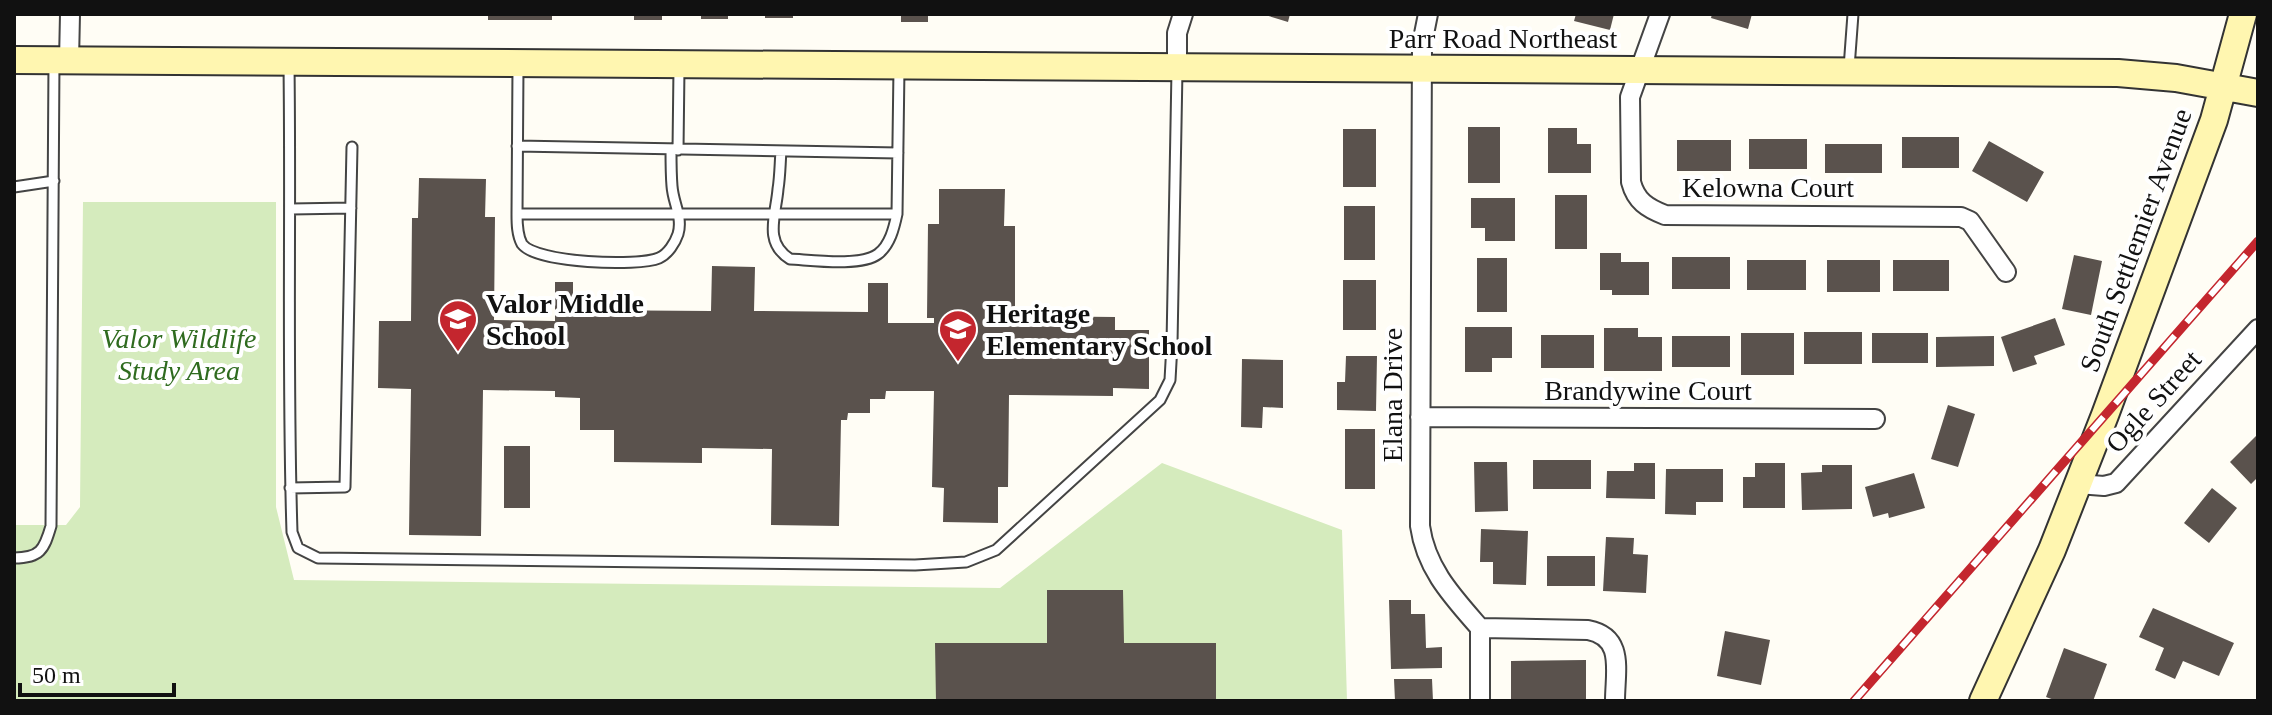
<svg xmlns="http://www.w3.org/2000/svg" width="2272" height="715" viewBox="0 0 2272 715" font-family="'Times New Roman',serif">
<rect width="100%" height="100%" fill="#fffdf5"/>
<path fill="#d5ebbd" d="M83 202H276V507L294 580 1000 588 1162 463 1342 530 1347 701H14V525H66L80 507Z"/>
<path fill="#5a524d" d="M488 14H552V20H488Z
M634 14H662V20H634Z
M701 14H728V19H701Z
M765 14H793V18H765Z
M901 14H928V22H901Z
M1262 14H1290L1288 22Z
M1576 14H1614L1610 30 1574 21Z
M1712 14H1752L1748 29 1711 18Z
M1468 127H1500V183H1468Z
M1548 128H1577V144H1591V173H1548Z
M1343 129H1376V187H1343Z
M1902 137H1959V168H1902Z
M1749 139H1807V169H1749Z
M1677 140H1731V171H1677Z
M1989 141 2044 172 2027 202 1972 171Z
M1825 144H1882V173H1825Z
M419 178 486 179 485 217H495L494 320 555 321V282H573V310L711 311 712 266 755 267 754 311 868 312V283H888V323H934V318H927L928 224H939V189H1005L1004 226H1015V316L1115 317V330H1149V389L1113 388V396L1009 395 1008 487H998V523L943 522 944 488 932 487 934 391H886L885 399H870V413H848L847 420H841L839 526 771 525 772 449 702 448V463L614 462V430H580V398L555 397V391L483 390 481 536 409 535 411 389 378 388 379 321H411L412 218H418Z
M1555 195H1587V249H1555Z
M1471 198H1515V241H1485V228H1471Z
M1344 206H1375V260H1344Z
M1600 253H1621V262H1649V295H1612V290H1600Z
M2074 255 2102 261 2091 315 2062 309Z
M1672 257H1730V289H1672Z
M1477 258H1507V312H1477Z
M1747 260H1806V290H1747Z
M1827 260H1880V292H1827Z
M1893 260H1949V291H1893Z
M1343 280H1376V330H1343Z
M2055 318 2065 345 2034 356 2037 364 2013 372 2001 337Z
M1465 327H1512V358H1492V372H1465Z
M1604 328H1638V337H1662V371H1604Z
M1804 332H1862V364H1804Z
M1741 333H1794V375H1741Z
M1872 333H1928V363H1872Z
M1541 335H1594V368H1541Z
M1672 336H1730V367H1672Z
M1994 336V366L1936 367V337Z
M1346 356H1377L1376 411 1337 410V382H1345Z
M1242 359 1283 360V408L1263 407 1262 428 1241 427Z
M1948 405 1975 414 1958 467 1931 459Z
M1345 429H1375V489H1345Z
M2258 434V477L2251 484 2230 462Z
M504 446H530V508H504Z
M1533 460H1591V489H1533Z
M1474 462H1507L1508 511 1475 512Z
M1634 463H1655V499L1606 498 1607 471H1634Z
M1755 463H1785V508H1743V477H1755Z
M1822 465H1852V509L1802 510 1801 473 1822 472Z
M1666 469H1723V502H1696V515L1665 514Z
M1914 473 1925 508 1889 518 1888 513 1873 517 1865 487Z
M2212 488 2237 508 2209 543 2184 523Z
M1481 529 1528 531 1526 585 1493 584V562H1480Z
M1606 537 1634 538 1633 554 1648 555 1646 593 1603 591Z
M1547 556H1595V586H1547Z
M1047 590H1123L1124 643H1216V701H936L935 643H1047Z
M1389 600H1411V614H1425L1426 648 1442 647V668L1391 669Z
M2153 608 2234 643 2219 676 2183 661 2175 679 2155 670 2164 648 2139 637Z
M1725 631 1770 640 1761 685 1717 676Z
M2064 648 2107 664 2093 701H2057L2046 697Z
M1586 660V701H1511V661Z
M1394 679H1432L1433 701H1395Z"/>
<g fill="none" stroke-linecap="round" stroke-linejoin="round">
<defs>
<path id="lane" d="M289 65C291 221 287 376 292 532L298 548 318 558 915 565 966 562 996 550 1160 400 1170 380 1172 344 1177 70
M518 67 517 214H897L899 68
M1849 68 1853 14
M517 146 898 153
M678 150 679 68
M781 151C780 164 780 177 778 189 776 215 763 242 790 259 811 260 861 267 878 254 890 245 894 228 897 214
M14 187 54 181
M291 209 351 208
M517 214C517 223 517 235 522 244 536 263 638 267 659 258 668 254 675 243 678 234 683 217 673 203 672 186 671 174 671 162 671 150
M290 488 345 487 352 147
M14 558C40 558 44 550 51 526L54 61"/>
<path id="street" d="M1428 14 1422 44 1420 526C1426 569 1453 597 1480 628V701
M1660 14 1630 97 1631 182C1636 201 1647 208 1665 215L1961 217 1970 221 2006 272
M69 61 70 14
M1177 68V33L1183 14
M1420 417 1875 419
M2078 484 2104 486 2116 483 2258 329
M1480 628 1588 630C1625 637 1615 671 1615 701"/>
<path id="secondary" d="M14 60 2118 73 2176 78 2258 93
M1983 701 2052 550 2105 415 2214 120 2243 14"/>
</defs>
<use href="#lane" stroke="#444" stroke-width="13"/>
<use href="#street" stroke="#444" stroke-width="22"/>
<use href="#secondary" stroke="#333" stroke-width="30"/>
<use href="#lane" stroke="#fff" stroke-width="9"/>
<use href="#street" stroke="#fff" stroke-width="18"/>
<use href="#secondary" stroke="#fff6b0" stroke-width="26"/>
<defs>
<path id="rail" d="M1854 701 2258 241"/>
</defs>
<use href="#rail" stroke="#c4262e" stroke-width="9"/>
<use href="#rail" stroke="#fff" stroke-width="6" stroke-dasharray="18" stroke-linecap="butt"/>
</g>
<defs>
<symbol id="school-pin" viewBox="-11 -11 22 30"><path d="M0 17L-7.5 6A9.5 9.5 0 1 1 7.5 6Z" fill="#c4262e" stroke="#fff"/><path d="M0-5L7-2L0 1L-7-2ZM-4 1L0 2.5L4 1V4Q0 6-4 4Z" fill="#fff"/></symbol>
</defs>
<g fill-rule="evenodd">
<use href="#school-pin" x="436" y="297" width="44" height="60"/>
<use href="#school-pin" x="936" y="307" width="44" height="60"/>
</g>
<g text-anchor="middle" stroke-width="8" stroke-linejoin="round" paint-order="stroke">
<g font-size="28" fill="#111" stroke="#fff">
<text x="1503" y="48">Parr Road Northeast</text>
<text x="1768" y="197">Kelowna Court</text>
<text transform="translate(2135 240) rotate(-70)" y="10">South Settlemier Avenue</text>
<text x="1648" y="400">Brandywine Court</text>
<text transform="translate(1392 395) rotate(-90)" y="10">Elana Drive</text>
<text transform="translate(2153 401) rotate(-48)" y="10">Ogle Street</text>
</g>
<g font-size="28" font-weight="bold" fill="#111" stroke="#fff" text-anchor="start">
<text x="486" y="313">Valor Middle<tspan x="486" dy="32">School</tspan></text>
<text x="986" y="323">Heritage<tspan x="986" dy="32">Elementary School</tspan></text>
</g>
<g font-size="28" font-style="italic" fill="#2f6b1f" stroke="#fff">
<text x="179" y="348">Valor Wildlife<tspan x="179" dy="32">Study Area</tspan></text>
</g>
</g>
<rect width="2272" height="715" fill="none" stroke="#111111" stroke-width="32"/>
<path d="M20 683v12h154v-12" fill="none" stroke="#111111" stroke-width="4"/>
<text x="32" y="683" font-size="24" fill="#111111" stroke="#ffffff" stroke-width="6" paint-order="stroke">50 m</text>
</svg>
